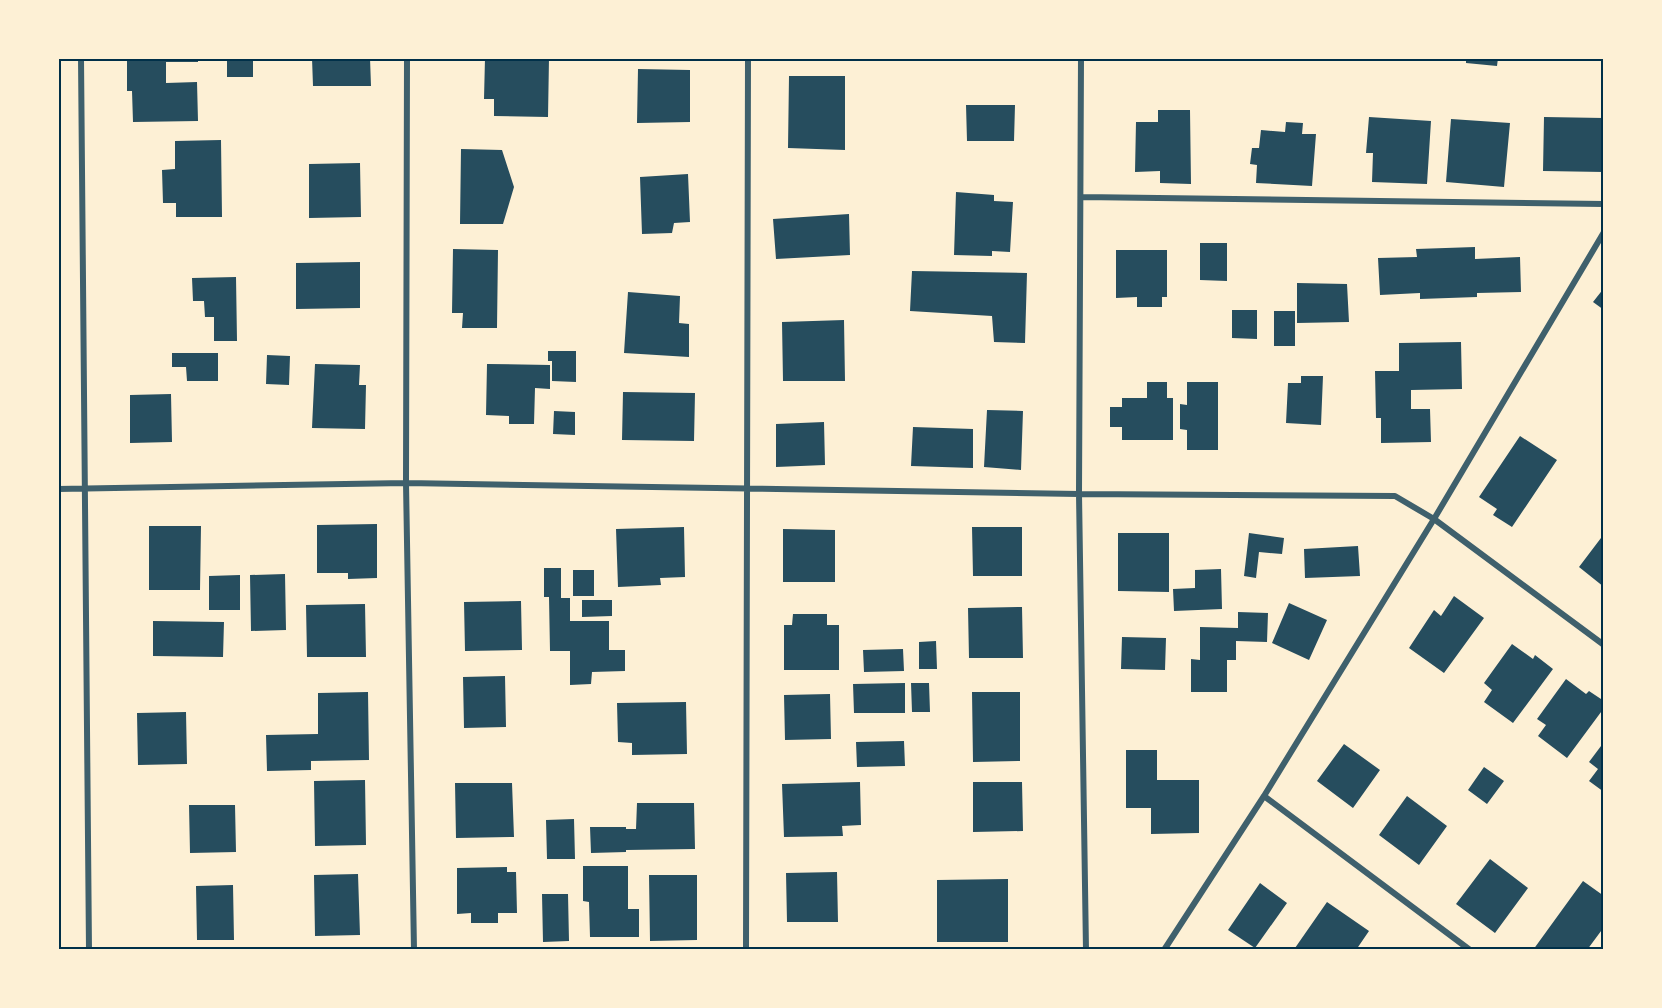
<svg xmlns="http://www.w3.org/2000/svg" width="1662" height="1008" viewBox="0 0 1662 1008" font-family="Rubik,sans-serif">
<rect width="100%" height="100%" fill="#fdf0d5"/>
<path fill="#264d5e" d="M198 58V62H166V83L197 82 198 121 133 122 132 91H127V59Z
M227 58H253V77H227Z
M312 58H370L371 86H313Z
M485 58H549L548 117 494 116V99H484Z
M1466 58H1498L1497 66 1466 63Z
M638 69 690 70V122L637 123Z
M789 76H845V150L788 148Z
M966 105H1015L1014 141H967Z
M1158 110H1190L1191 184 1160 183V171L1135 172 1136 122H1158Z
M1369 117 1431 121 1427 184 1372 182 1373 153H1366Z
M1544 117 1604 118V172L1543 171Z
M1451 119 1510 123 1504 187 1446 182Z
M1286 122 1303 123 1302 134H1316L1312 186 1256 183 1257 165 1250 164 1252 148H1259L1261 130 1285 132Z
M221 140 222 217H176V203H163L162 170 175 169V141Z
M461 149 502 150 514 187 503 224H460Z
M360 163 361 217 309 218V164Z
M688 174 690 222 674 223 672 233 642 234 640 177Z
M956 192 994 195V201L1013 202 1010 252 992 251V256L954 255Z
M849 214 850 255 776 259 773 219Z
M1200 243H1227V281L1200 280Z
M1475 247V259L1520 257 1521 292 1477 293V297L1420 299V293L1380 295 1378 258 1417 257 1416 249Z
M453 249 498 250 497 328H462L463 313H452Z
M1116 250H1167V297H1162V307H1137V297L1116 298Z
M360 262V308L296 309V263Z
M912 271 1027 273 1025 343 994 342 992 316 910 311Z
M236 277 237 341H214V317H205L204 301H193L192 278Z
M1297 283 1347 284 1349 322 1297 323Z
M1604 288V310L1593 302Z
M628 292 680 296 679 323 689 324V357L624 353Z
M1232 310H1257V339L1232 338Z
M1274 311H1295V346H1274Z
M844 320 845 381H783L782 322Z
M1461 342 1462 389 1411 390V409H1430L1431 442 1381 443V418H1376L1375 371H1399V343Z
M548 351H576V382L552 381V361H548Z
M172 353H218V381H187L186 367H172Z
M267 355 290 356 289 385 266 384Z
M315 364 360 365 359 385H366L365 429 312 428Z
M487 364 550 365V389L535 388 534 424H509V416L486 415Z
M1301 376H1323L1321 425 1286 423 1288 383H1301Z
M1147 382H1167V398H1173V440H1122V427H1110V407H1122V398H1147Z
M1187 382H1218V450H1187V430L1180 429V404L1187 405Z
M623 392 695 393 694 441 622 440Z
M171 394 172 442 130 443V395Z
M987 410 1023 411 1021 470 984 467Z
M554 411 575 412V435L553 434Z
M824 422 825 465 776 467V424Z
M913 427 973 429V468L911 466Z
M1520 436 1557 460 1512 527 1493 515 1497 509 1479 497Z
M377 524V578L348 579V573H317V525Z
M149 526H201L200 590H149Z
M684 527 685 577 660 578 661 585 618 587 616 529Z
M972 527H1022V576H973Z
M783 529 835 530V582H783Z
M1118 533H1169V592L1118 591Z
M1249 533 1284 538 1282 554 1259 552 1256 578 1244 576Z
M1604 534V587L1579 567Z
M1358 546 1360 576 1305 578 1304 549Z
M544 568H561V598H570V621H609V650H625V671L592 672 591 684 570 685V651H550L549 597H544Z
M1221 569 1222 609 1174 611 1173 589 1195 588V570Z
M573 570H594V596H573Z
M285 574 286 630 251 631 250 575Z
M240 575V610H209V576Z
M1454 596 1484 618 1444 673 1409 648 1434 610 1441 616Z
M582 600H612V616L582 617Z
M521 601 522 650 465 651 464 602Z
M1289 603 1327 620 1309 660 1272 643Z
M365 604 366 657H307L306 605Z
M1022 607 1023 658H969L968 608Z
M1238 612 1268 613 1267 642 1236 641V660H1227V692H1191V659L1200 660V627L1238 628Z
M793 614H827V625H839V670H784V625H792Z
M153 621 224 622 223 657 153 656Z
M1122 637 1166 638 1165 670 1121 669Z
M936 641 937 669H919V642Z
M1512 644 1533 659 1535 655 1553 669 1513 723 1484 702 1492 690 1484 683Z
M903 649 904 671 864 672 863 650Z
M505 676 506 727 464 728 463 677Z
M1566 679 1586 694 1589 691 1604 701V708L1567 758 1538 736 1546 725 1537 719Z
M905 683V713H854L853 684Z
M911 683H929L930 712H912Z
M368 692 369 760 311 761V770L267 771 266 735 318 734V693Z
M972 692H1020V761L973 762Z
M830 694 831 739 785 740 784 695Z
M686 702 687 754 632 755V743L618 742 617 703Z
M186 712 187 764 138 765 137 713Z
M904 741 905 766 857 767 856 742Z
M1604 742V792L1589 781 1598 769 1589 762Z
M1344 744 1380 770 1353 808 1317 781Z
M1126 750H1157V780H1199V833L1151 834V808H1126Z
M1484 767 1504 781 1487 804 1468 790Z
M365 780 366 845 315 846 314 781Z
M860 782 861 825 842 826 843 836 784 837 782 784Z
M973 782H1022L1023 831 973 832Z
M455 783H512L514 837 456 838Z
M1407 796 1447 826 1419 865 1379 835Z
M637 803H694L695 849 626 850V852L591 853 590 827H626V829H636Z
M189 805H235L236 852 190 853Z
M574 819 575 859H547L546 820Z
M1490 859 1528 888 1495 933 1456 904Z
M583 866H628V909H639V937H590L589 902 583 901Z
M507 867V872H516L517 913H498V923H471V913L457 914V868Z
M837 872 838 922H787L786 873Z
M358 874 360 935 315 936 314 875Z
M649 875H697V940L650 941Z
M1008 879V942H937V880Z
M1583 881 1604 896V927L1587 950H1533Z
M1260 883 1287 903 1255 948 1228 930Z
M233 885 234 940H197L196 886Z
M542 894H568L569 941 543 942Z
M1327 902 1369 931 1356 950H1298L1295 948Z"/>
<g fill="none" stroke-linecap="round" stroke-linejoin="round">
<path stroke="#3f606c" stroke-width="6" d="M81 58 89 950
M407 58 406 483 414 950
M1081 58 1079 494 1086 950
M1082 197 1604 204
M58 489 406 483 1079 494 1395 496 1434 519 1604 645
M1264 796 1470 950
M746 950 748 58
M1164 950 1264 796 1434 519 1604 232"/>
</g>
<rect width="1662" height="1008" fill="none" stroke="#fdf0d5" stroke-width="120"/>
<rect x="60" y="60" width="1542" height="888" fill="none" stroke="#003049" stroke-width="2"/>
</svg>
